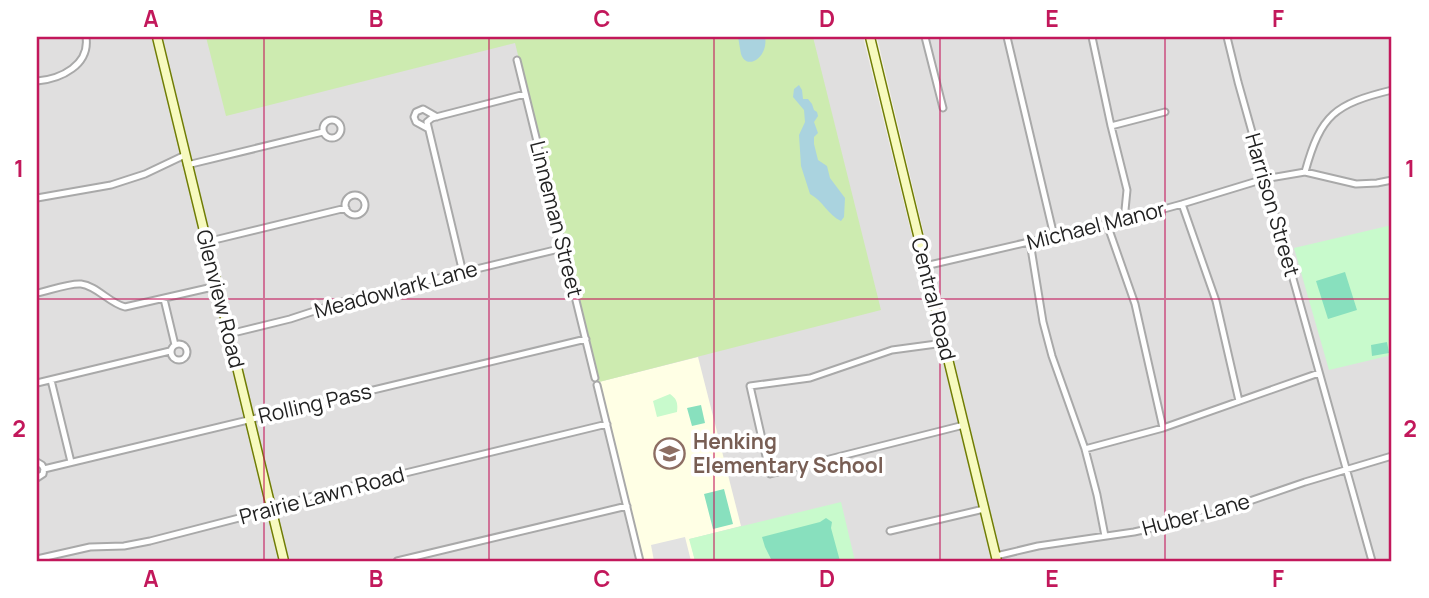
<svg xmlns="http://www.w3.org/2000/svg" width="1429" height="598" viewBox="0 0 1429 598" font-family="Manrope,sans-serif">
<rect width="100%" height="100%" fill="#f2efe9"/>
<path fill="#e0dfdf" d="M37 37H153L281 561H37Z
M162 37H863L992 561H287Z
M877 37H1392V561H1002Z"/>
<path fill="#ffffe5" d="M698 357 741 526 690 539 695 561H644L599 382Z"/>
<path fill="#cdebb0" d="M206 37H813L881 310 599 382 515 43 226 116Z"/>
<path fill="#c8facc" d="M1392 225V355L1329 370 1294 248Z
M670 394C677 399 678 403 677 412L657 417 653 401Z
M841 502 855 561H695L689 539Z"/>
<path fill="#88e0be" d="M1345 272 1357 310 1328 319 1316 281Z
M1387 342 1389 353 1372 356 1371 345Z
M701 405 705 423 692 426 687 408Z
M724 489 733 524 713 529 704 494Z
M826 518 832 522 831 528 840 561H772L765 547 762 537 820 522Z"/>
<path fill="#e2e2e2" d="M685 537 691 561H654L651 545Z"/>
<path fill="#aad3df" d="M738 37H765C769 56 747 72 741 54 740 49 739 42 738 37Z
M799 85 802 90 803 99H808L812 104 814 110 817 112 818 116 814 122 818 133 814 137V144L818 160 827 166 830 178 845 198 844 217 841 221C828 215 823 201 810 194L801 166 799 135 805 122 804 110 793 97 794 89Z"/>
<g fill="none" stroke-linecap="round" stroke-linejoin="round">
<defs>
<path id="minor" d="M925 37 943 108
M1007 37 1054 236
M1092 37 1111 126 1127 190 1124 220
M1227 37 1238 82 1372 561
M517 60 595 378
M37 81C61 79 90 65 86 37
M323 129a9 9 0 1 1 18 0a9 9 0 1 1-18 0Z
M1111 126 1165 112
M427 128 416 122 414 117 416 112 423 109 437 117
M187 165 323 132
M1305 172C1321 114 1335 104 1392 90
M345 205a10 10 0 1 1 20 0a10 10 0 1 1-20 0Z
M37 198 111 185 145 174 185 155
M1182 204 1216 301 1239 401
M1107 224 1135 304 1163 428
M206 242 346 208
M1030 242 1043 322 1052 356 1085 449 1097 495 1105 536
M925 266 1124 220 1182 204 1264 179 1305 172 1356 184 1377 183 1392 180
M463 273 427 122 432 118 525 94
M37 293C48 291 69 283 81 284 97 286 109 303 125 307L217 286
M164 299 175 345
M229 334 290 319 348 300 563 248
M944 343 892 350 810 378 750 386 770 474 964 425
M171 352a8 8 0 1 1 16 0a8 8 0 1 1-16 0Z
M51 380 71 462
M37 383 170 351
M597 385 640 561
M1085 449 1163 428 1319 373
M37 462 42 465 44 469 43 474 37 478
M44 469 586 339
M890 531 984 509
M996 556 1038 546 1134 532 1206 516 1305 482 1392 456
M37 559 90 547 124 546 150 541 270 510 319 494 607 424
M397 561 627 506"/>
<path id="secondary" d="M157 37 284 561
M870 37 997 561"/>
</defs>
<use href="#minor" stroke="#a9a9a9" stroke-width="9"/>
<use href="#secondary" stroke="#707d05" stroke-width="11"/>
<use href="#minor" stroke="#fff" stroke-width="5"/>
<use href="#secondary" stroke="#f7fabf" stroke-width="8"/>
</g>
<path fill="none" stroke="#c2185b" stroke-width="2" stroke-opacity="0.55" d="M264 37V561M489 37V561M714 37V561M940 37V561M1165 37V561M37 299H1392"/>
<defs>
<symbol id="school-ring" viewBox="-11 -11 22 22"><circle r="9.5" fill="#fff" stroke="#8d6e63" stroke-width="1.5"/><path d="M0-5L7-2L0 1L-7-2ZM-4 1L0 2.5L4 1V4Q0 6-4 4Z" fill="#8d6e63"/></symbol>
</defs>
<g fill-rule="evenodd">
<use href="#school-ring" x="652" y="436" width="35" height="35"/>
</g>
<g text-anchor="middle" stroke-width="7" stroke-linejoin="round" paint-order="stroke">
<g font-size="21" fill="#222" stroke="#fff">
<text transform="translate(1272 205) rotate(74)" y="7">Harrison Street</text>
<text transform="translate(556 219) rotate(76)" y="7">Linneman Street</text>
<text transform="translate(1096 226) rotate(-14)" y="7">Michael Manor</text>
<text transform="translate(396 290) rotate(-15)" y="7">Meadowlark Lane</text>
<text transform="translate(220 299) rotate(76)" y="7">Glenview Road</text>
<text transform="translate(933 299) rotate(76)" y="7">Central Road</text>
<text transform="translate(315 404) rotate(-13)" y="7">Rolling Pass</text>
<text transform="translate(322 496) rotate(-15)" y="7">Prairie Lawn Road</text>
<text transform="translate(1196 515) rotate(-15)" y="7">Huber Lane</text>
</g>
<g font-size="21" font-weight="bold" fill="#785e54" stroke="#fff" text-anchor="start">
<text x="693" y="449">Henking<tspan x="693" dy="24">Elementary School</tspan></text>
</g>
</g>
<rect width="1429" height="598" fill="none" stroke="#ffffff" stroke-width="77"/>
<rect x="38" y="38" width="1352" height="522" fill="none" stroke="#c2185b" stroke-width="2.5"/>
<g font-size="23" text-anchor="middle" font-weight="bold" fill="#c2185b">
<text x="151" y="27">A</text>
<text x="376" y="27">B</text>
<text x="602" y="27">C</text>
<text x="827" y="27">D</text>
<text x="1052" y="27">E</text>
<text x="1278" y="27">F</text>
<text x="19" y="177">1</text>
<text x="1410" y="177">1</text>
<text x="19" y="437">2</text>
<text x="1410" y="437">2</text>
<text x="151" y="587">A</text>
<text x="376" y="587">B</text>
<text x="602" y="587">C</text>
<text x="827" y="587">D</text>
<text x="1052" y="587">E</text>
<text x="1278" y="587">F</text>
</g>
</svg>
